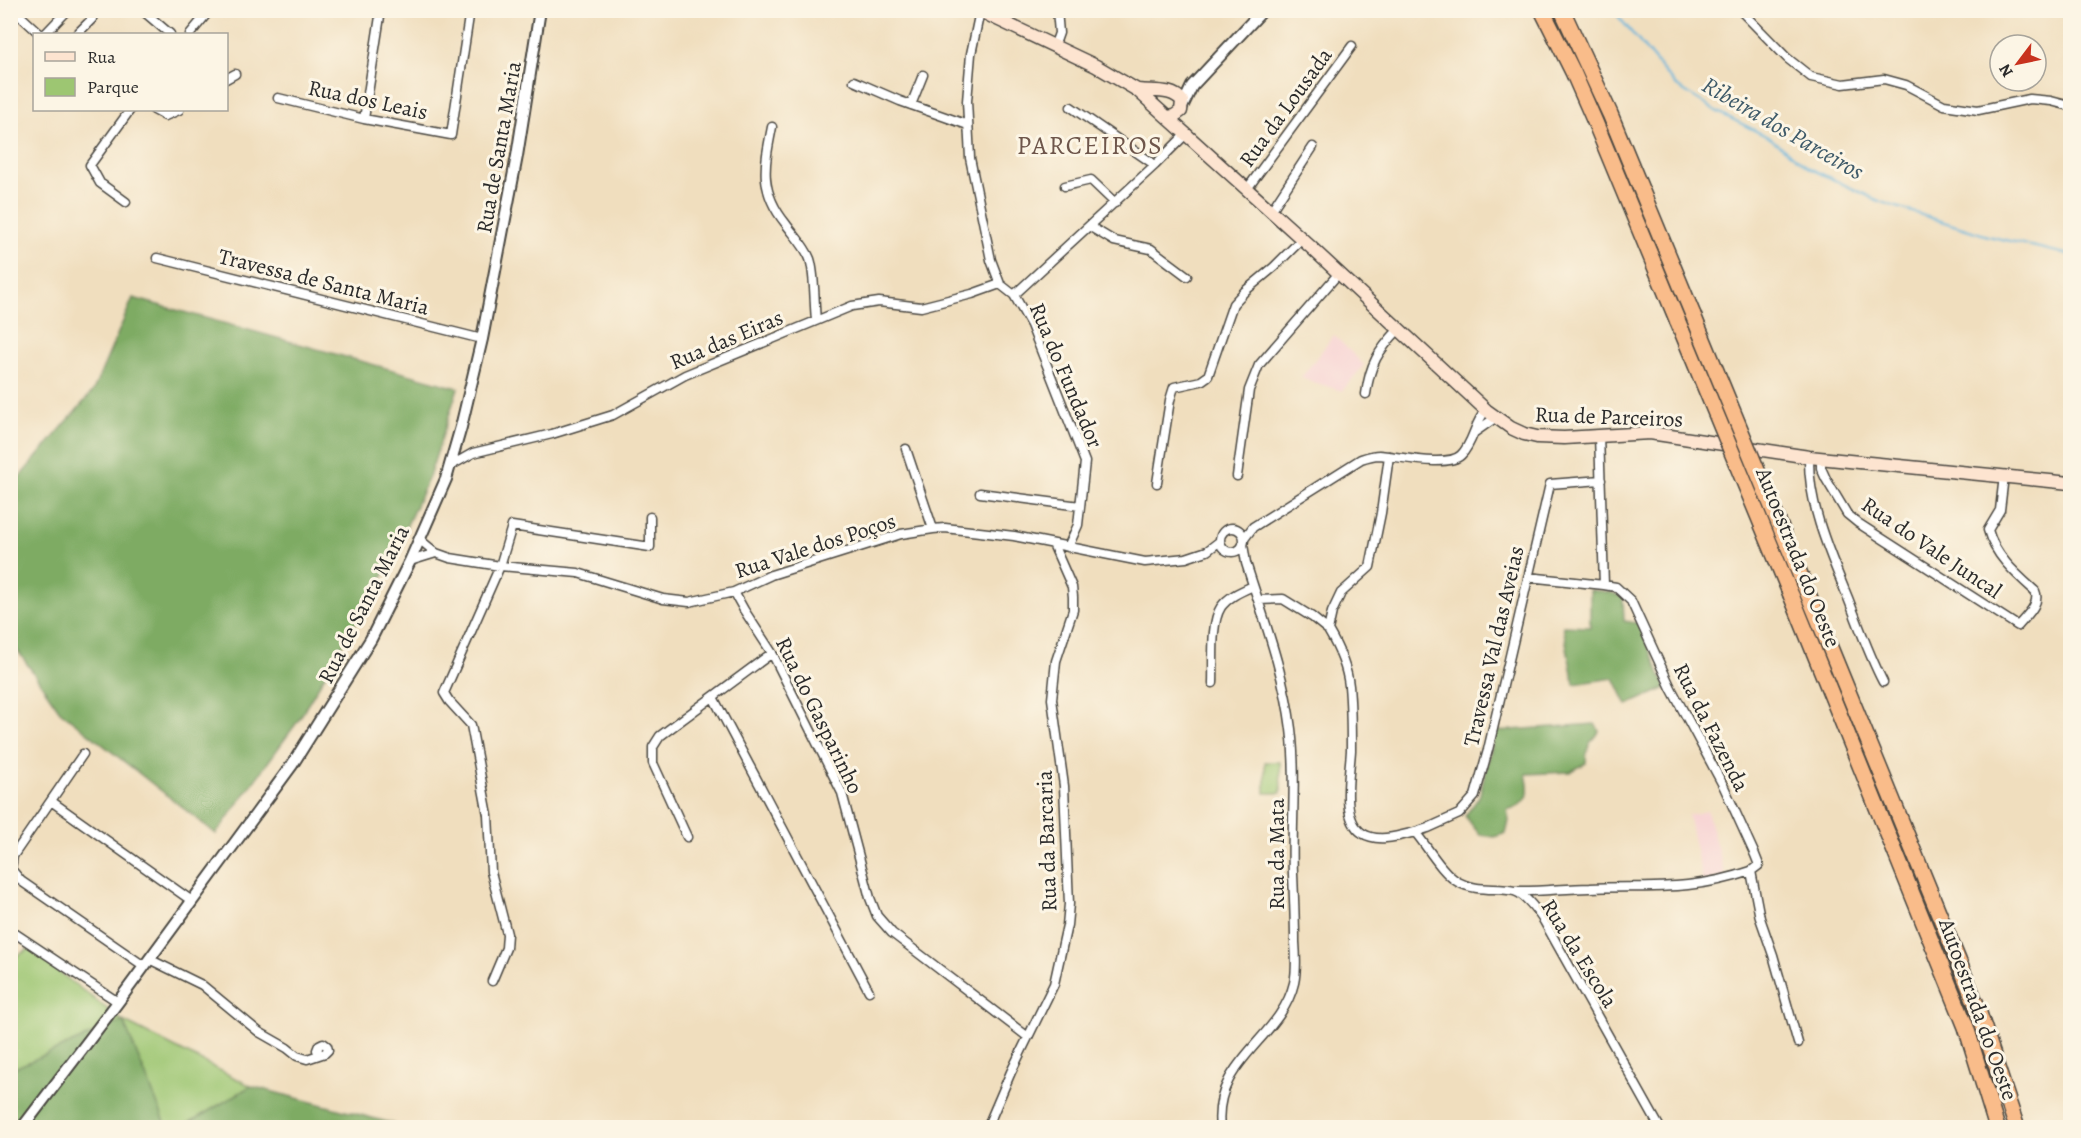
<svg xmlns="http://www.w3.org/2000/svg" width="2081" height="1138" viewBox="0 0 2081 1138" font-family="Alegreya,serif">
<rect width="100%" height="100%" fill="#fcf5e5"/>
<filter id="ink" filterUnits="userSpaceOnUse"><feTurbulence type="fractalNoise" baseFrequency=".0167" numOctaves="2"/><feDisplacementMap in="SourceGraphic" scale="12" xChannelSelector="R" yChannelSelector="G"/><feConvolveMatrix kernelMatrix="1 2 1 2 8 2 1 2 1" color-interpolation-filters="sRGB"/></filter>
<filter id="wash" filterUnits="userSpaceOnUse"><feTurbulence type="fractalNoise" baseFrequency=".008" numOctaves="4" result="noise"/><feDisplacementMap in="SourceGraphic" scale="24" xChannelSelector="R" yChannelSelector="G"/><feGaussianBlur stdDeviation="1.35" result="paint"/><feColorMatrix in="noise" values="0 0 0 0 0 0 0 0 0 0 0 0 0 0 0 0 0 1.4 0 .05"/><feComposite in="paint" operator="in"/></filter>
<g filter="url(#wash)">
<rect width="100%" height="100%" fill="#f0debe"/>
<path fill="#f7cfd2" d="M1334 335 1364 365 1342 391 1301 378Z
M1707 811 1725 876 1703 882 1688 815Z"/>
<path fill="#9dc672" stroke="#64784e" stroke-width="1.5" d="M1265 762H1280L1281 793H1265Z
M29 949 123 1021 251 1086 182 1127H167L123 1021 11 1070V959Z"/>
<path fill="#7eab64" stroke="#546b48" stroke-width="1.5" d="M133 298 458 388 429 477 386 571 298 721 216 834 60 711 11 641V487L93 391Z
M1590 590 1609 592 1623 597 1624 621 1638 623 1666 688 1627 705 1614 678 1574 684 1563 626 1590 627Z
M1595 724 1599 731C1597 737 1594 738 1590 743 1587 749 1586 756 1586 763L1570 772 1526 774C1531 795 1530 803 1507 810L1509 820 1506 833 1495 837 1480 835 1465 816 1479 797 1496 731Z
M123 1021 167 1127H11L10 1070Z
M251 1086 391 1123 398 1127H182Z"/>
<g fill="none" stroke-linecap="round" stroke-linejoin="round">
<path stroke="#60b2db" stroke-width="2" d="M1613 10 1675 85 1716 111 1770 138 1809 168 1881 202 1988 236 2070 255"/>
</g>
</g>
<g filter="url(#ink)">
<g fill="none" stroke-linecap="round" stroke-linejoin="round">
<defs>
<path id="minor" d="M14 10 40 34
M142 10 170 34
M1740 10 1787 58 1811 77 1843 84 1884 79 1906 85 1944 105 1978 110 2030 99 2051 101 2070 106
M980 11 971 54 967 101 970 158 991 260 1000 284 1014 295 1031 325 1085 462 1078 525 1068 547
M45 34 68 10
M77 34 92 19 87 10
M190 34 210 10
M1054 47 1059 33 1057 10
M226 79 235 74
M854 81 900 101 968 125
M278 98 364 119 451 135 470 10
M911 105 923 75
M1071 107 1155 165
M154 110 165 116 179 110
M364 119 381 10
M772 127C764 167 759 191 786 224 794 235 805 246 810 259 815 274 814 302 816 320
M1065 186 1091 180 1115 203
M1247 189 1352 46
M126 202 100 183 90 165 130 110
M1271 211 1313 147
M1089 226 1114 241 1151 249 1187 276
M157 258 482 339
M1014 295 1155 165 1187 133
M1366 394C1370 364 1378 351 1399 329
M1475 432 1495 418
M1599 435 1604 585 1616 587 1631 601 1671 688 1724 787 1755 855 1759 865 1751 871 1760 918 1773 955 1798 1043
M906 449 933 529
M1389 456 1381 513 1370 567 1341 593 1332 612 1328 630C1338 647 1347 666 1349 686 1351 707 1351 729 1351 750 1350 773 1340 818 1362 833 1377 843 1399 836 1415 832 1427 846 1442 873 1458 882 1476 892 1497 887 1514 891 1525 894 1538 912 1544 921L1660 1128
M1809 457C1808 505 1830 554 1848 598 1859 626 1869 655 1883 682
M1821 458V468L1826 479 1847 514 1858 523 2018 626C2026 616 2041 604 2035 591 2016 574 1995 556 1988 530L2000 510 2004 476
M450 466 473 453 552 434 613 415 685 375 852 306 879 302 921 307 972 294 1000 284
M1237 476 1249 390 1259 365 1339 273
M1157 483 1170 400 1174 387 1201 381 1208 376 1233 304 1245 291 1274 267 1302 239
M980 493 1080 506
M1220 540a12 12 0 1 1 24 0a12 12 0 1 1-24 0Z
M419 539 436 553 450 558 500 566 578 573 663 599 689 602 734 592 771 575 901 534 933 529 945 528 1014 536 1145 562 1186 558 1207 551 1220 541
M1244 539 1253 527 1361 459C1367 457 1373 455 1379 455 1397 456 1448 468 1461 455 1474 442 1474 423 1486 410
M410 561 436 553
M1528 577 1604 585
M734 592 744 610 772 653 842 793 870 898 877 916 892 933 1028 1037
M1258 600 1283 599 1312 617 1328 630
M1213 683C1214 662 1210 624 1221 607 1229 596 1242 591 1253 586
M713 697 869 991
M83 754 13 856 11 869 21 881 144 966
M51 801 192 901
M1415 832 1428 828 1459 814 1475 796 1488 750 1550 484 1601 480
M687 837 653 763V747L660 736 772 653
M1515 891C1540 892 1565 888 1590 888 1648 886 1694 891 1751 871
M10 930 118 1002
M149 959 202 985 259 1032 287 1048 297 1056 307 1059 325 1053 328 1050 327 1046 323 1043 319 1045 317 1050 320 1054
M492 981 506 948 507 934 491 872 488 815 471 725 449 701 444 693 500 566 512 526 650 547V517
M987 1128 1011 1072 1054 984 1067 925 1069 904 1064 786 1052 699 1056 661 1073 610V597L1072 587 1053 544
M1220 1128C1212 1061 1281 1039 1294 983 1297 970 1296 955 1295 942 1295 919 1294 897 1293 874 1291 826 1297 777 1291 729 1284 672 1263 617 1246 563L1243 544"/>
<path id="tertiary" d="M1183 105 1192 86 1263 10
M22 1128 118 1002 292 765 371 639 410 561 446 479 461 427 482 339 517 156 540 10"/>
<path id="secondary" d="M978 10 1096 66 1137 90 1302 239 1486 410 1511 428 1524 434 1537 437 1564 438 1650 433 1809 457 2070 483
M1138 90C1153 92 1173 88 1182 101L1181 111 1174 116 1168 117"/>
<path id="motorway" d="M1542 10 1573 72 1595 122 1678 322
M1562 10 1610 114 1693 315
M1806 589 1976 1004 2017 1128
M1791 595 1966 1027 1997 1128"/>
</defs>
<use href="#minor" stroke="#494641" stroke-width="11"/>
<use href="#tertiary" stroke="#494641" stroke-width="14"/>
<use href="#secondary" stroke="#494641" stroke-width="15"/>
<use href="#motorway" stroke="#494641" stroke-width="18"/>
<use href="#minor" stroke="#fff" stroke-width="8"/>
<use href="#tertiary" stroke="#fff" stroke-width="10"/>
<use href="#secondary" stroke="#fde4d0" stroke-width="12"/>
<use href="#motorway" stroke="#f9bc8a" stroke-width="15"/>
<defs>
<path id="motorway-bridge" d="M1693 315 1806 589
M1678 322 1791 595"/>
</defs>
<use href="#motorway-bridge" stroke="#494641" stroke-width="18" stroke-linecap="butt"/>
<use href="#motorway-bridge" stroke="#f9bc8a" stroke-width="15"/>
</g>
</g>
<g text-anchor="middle" stroke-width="6" stroke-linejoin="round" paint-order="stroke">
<g font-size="22" fill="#2b2b2b" stroke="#fcf5e5">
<text transform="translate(368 99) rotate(12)" y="8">Rua dos Leais</text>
<text transform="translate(1285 107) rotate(-54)" y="8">Rua da Lousada</text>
<text transform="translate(498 147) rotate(-80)" y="8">Rua de Santa Maria</text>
<text transform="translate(324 281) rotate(14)" y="8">Travessa de Santa Maria</text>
<text transform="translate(726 339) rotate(-23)" y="8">Rua das Eiras</text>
<text transform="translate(1067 375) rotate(67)" y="8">Rua do Fundador</text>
<text transform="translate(1609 416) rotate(2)" y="8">Rua de Parceiros</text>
<text transform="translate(815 545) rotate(-18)" y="8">Rua Vale dos Poços</text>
<text transform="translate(1932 547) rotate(34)" y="8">Rua do Vale Juncal</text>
<text transform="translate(1799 557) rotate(68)" y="8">Autoestrada do Oeste</text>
<text transform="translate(363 604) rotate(-63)" y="8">Rua de Santa Maria</text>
<text transform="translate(1493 646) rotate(-77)" y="8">Travessa Val das Aveias</text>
<text transform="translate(820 715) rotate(64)" y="8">Rua do Gasparinho</text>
<text transform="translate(1712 727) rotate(63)" y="8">Rua da Fazenda</text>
<text transform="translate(1046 841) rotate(-92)" y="8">Rua da Barcaria</text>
<text transform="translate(1276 854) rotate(-90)" y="8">Rua da Mata</text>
<text transform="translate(1580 953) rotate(58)" y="8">Rua da Escola</text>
<text transform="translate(1979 1009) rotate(70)" y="8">Autoestrada do Oeste</text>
</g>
<g font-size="24" font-style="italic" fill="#3e5a69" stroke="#fcf5e5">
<text transform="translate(1783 128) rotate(30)" y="8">Ribeira dos Parceiros</text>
</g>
<g font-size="26" letter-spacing="1.5" fill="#6e564b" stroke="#fcf5e5">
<text x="1090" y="154">PARCEIROS</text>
</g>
</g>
<rect width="2081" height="1138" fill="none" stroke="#fcf5e5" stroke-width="36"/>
<rect x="33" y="33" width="195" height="78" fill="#fcf5e5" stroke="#a8a49b" stroke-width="1.5"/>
<rect x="45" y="52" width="30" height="9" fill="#fde4d0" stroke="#a8a49b" stroke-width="1.5"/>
<text x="87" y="63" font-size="18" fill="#2b2b2b">Rua</text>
<rect x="45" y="78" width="30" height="18" fill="#9dc672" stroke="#a8a49b" stroke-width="1.5"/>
<text x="87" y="93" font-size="18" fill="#2b2b2b">Parque</text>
<g transform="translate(2018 63) rotate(238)"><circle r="28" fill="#fcf5e5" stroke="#a8a49b" stroke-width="1.5"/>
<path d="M0-4.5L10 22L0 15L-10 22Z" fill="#c8321e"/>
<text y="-9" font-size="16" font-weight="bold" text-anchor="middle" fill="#2b2b2b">N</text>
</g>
</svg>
